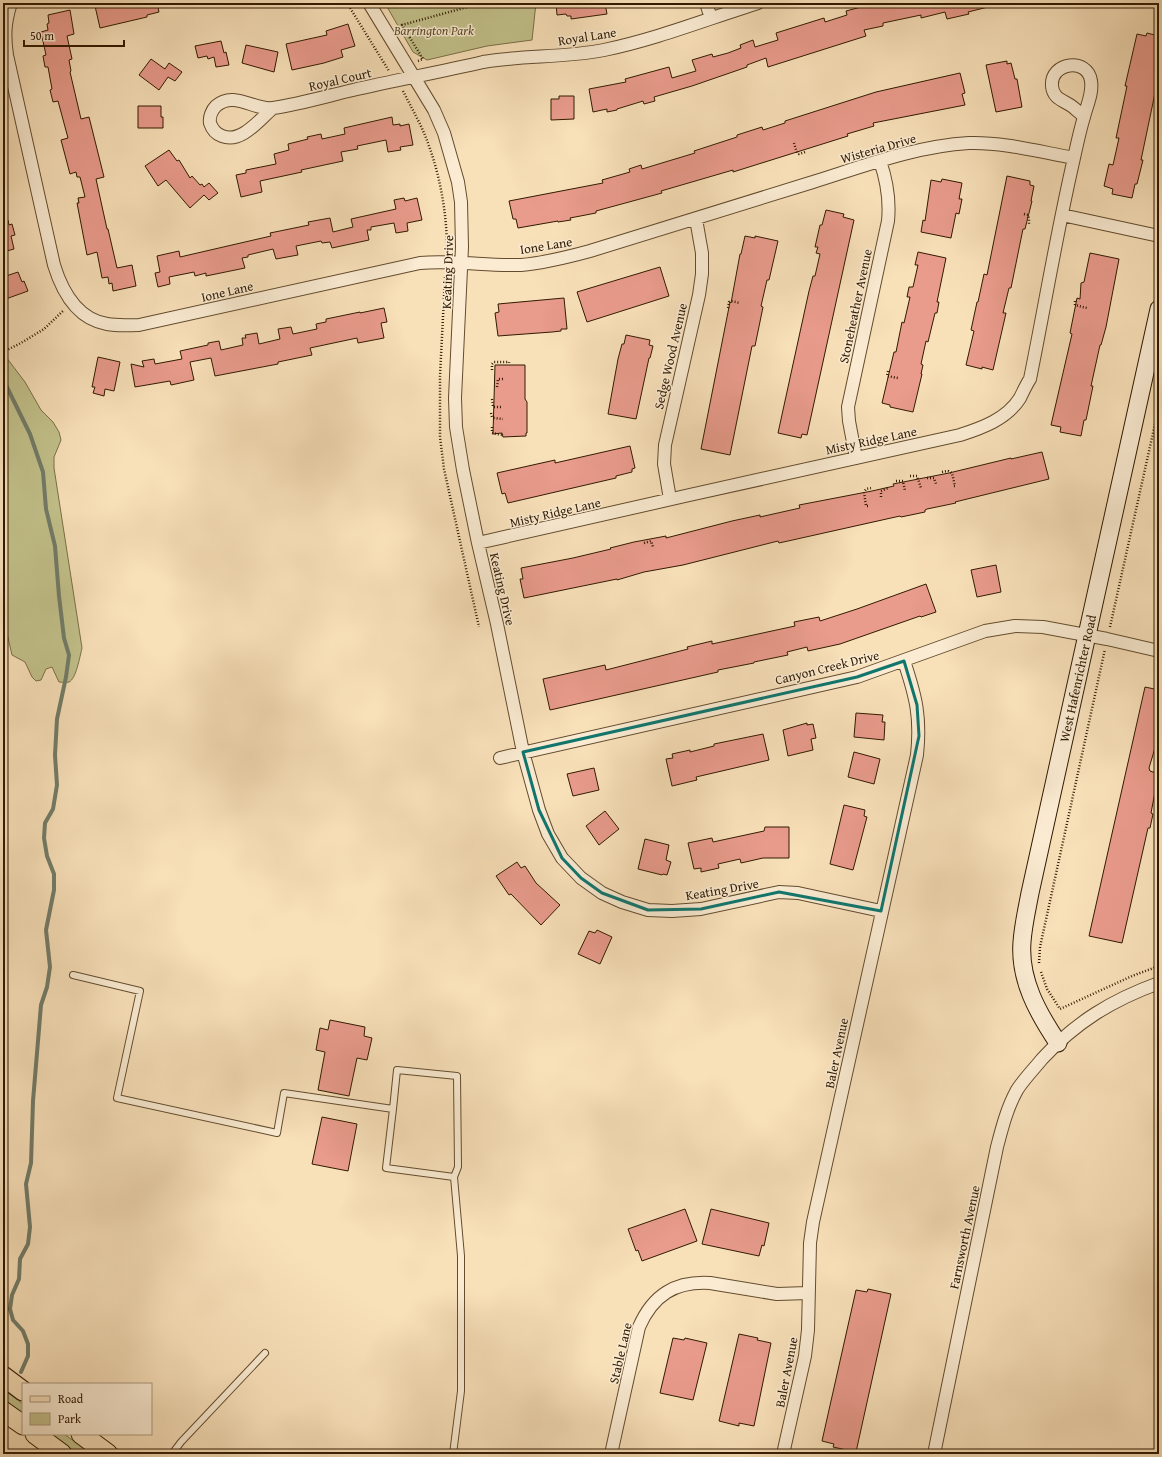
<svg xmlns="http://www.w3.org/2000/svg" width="1162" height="1457" viewBox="0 0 1162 1457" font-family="'Gentium Book Plus',serif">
<rect width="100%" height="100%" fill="#f8e0b9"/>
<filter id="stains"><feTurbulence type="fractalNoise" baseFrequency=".005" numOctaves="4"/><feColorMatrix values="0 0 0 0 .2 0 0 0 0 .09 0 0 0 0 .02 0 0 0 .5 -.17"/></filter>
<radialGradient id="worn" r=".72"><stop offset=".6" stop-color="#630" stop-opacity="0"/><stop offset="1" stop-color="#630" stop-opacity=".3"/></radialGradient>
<path fill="#c2c18b" stroke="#7a6e46" d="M394 3H536L532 40 487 46 427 60 413 52 386 5Z
M3 349 6 357 25 382 41 410 53 422 59 432 61 440 54 457V468L82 648C80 656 76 679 69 682 66 683 62 682 59 682L52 667 46 669 41 680 36 681 32 677 25 662 12 655 3 616Z
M3 1389 23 1404V1415L3 1401Z
M49 1434H64L92 1454H77Z"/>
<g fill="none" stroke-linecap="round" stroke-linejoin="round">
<path stroke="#727c68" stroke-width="4" d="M3 379 30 434 43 472 46 509 55 546 59 596 64 638 69 655 66 677 57 719 55 755 57 785 53 809 45 823 44 838 47 856 54 874V890L46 930 50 967 47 987 41 1005 33 1101 31 1163 26 1184 30 1227 28 1244 20 1259 19 1279 12 1295 10 1309 13 1320 23 1331 28 1344V1356L21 1372"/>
</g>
<path fill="#e99b8c" stroke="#311a00" d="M106 3H157L159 12 147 15V17L100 28 95 6Z
M556 3H605L607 14 571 19V16H567L566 14 557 15Z
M876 3H988V7L968 12 969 14 947 19 945 12 921 18V15L883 23V26L864 30 866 36 768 67 766 58 747 65V67L692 86 654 97 655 101 644 104 643 101 617 109V110L607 112V109L593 112 589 89 626 82 625 79 669 67 672 78 696 71 692 60 712 54 713 57 728 53 741 48 740 45 753 40 755 47 778 40 776 33 824 18 825 22 847 15 846 11Z
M70 10 74 34 67 36 72 59 69 60 71 71 70 72 81 119 89 117 104 177 96 179 107 229H108L117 268 132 265 136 286 113 291 112 283 109 284 108 277 102 278 97 252 87 255 77 203H79L78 198 85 197 80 177H77L76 172 70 174 61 140 68 138 58 101 53 102 50 90 52 89 48 67H45L43 56 46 55 41 32 48 30 47 24 49 23 48 15Z
M348 24 355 46 341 50 343 57 324 63 292 70 286 44 327 35 326 31Z
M1147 33 1159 36V74L1141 160H1143L1137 184H1135L1132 198 1112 194 1113 189 1104 186 1109 164 1113 165 1119 138H1116L1127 86H1125L1137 34 1146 36Z
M221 41 224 53 226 52 229 65 216 67 214 57 208 59 207 56 198 58 195 46Z
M246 45 278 52 274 72 242 63Z
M151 59 165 69 169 63 182 72 175 81 168 77 159 90 139 75Z
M1007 61V64L1011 63 1015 79H1017L1022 107 996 112 986 65Z
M960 73 965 93 962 94 965 105 873 123 874 126 847 134 848 136 733 172V170L661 191 662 193 596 211V213L570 218 571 220 558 222V221L518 228 516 219H513L509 201 603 183 602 180 630 172 629 169 641 165 642 169 695 153 694 151 737 137V135L762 127 763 130 785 123V121L876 92Z
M559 96H574V119L551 120V99H559Z
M138 106H161V117H163V128H138Z
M392 117 393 125 400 124V126L409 124 413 145 400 147 401 150 388 152 386 140 357 146 358 149 341 152 343 161 301 170 302 172 260 181 262 192 241 197 236 175 246 173V170L276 164 274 154 289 150 288 144 308 139 307 137 321 134 322 139 345 134 344 128Z
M169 150 177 161 179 160 190 178 192 176 200 185 202 184 204 187 209 183 218 193 209 200 204 195 190 208 166 180 158 186 145 166Z
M1007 176 1030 181V185L1034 186 1031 201H1032L1025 229H1023L1011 288H1009L1003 313H1006L993 370 982 367V369L966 365 974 331 971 330 977 302H978L984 274 987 275Z
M942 179 962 183 959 199H962L959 214 956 213 951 238 921 232 923 220 925 221 931 180 941 182Z
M404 198 405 201 417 198 422 220 407 223 408 231 396 233 394 223 371 227V230H367L369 240 332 248 330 242 322 243 321 241 296 246 298 255 276 259 273 249 248 255V257L242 258 245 268 206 276V273L195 276 194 272 169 277 170 284 158 287 155 273 160 272 157 256 179 251 180 257 271 236 270 233 309 225 308 222 330 218 333 232 353 227 351 219 396 209 394 200Z
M826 210 844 214 843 217 854 220 807 435 802 434 801 438 778 433 809 291 813 276H815L820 254 816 253 818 247H815L820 225H822Z
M3 220H8L9 225 12 224 15 235 11 236 14 249 3 252Z
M745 236 755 238V236L778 241 769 280H767L761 306 763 307 755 346H752L730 455 701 449 730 302 731 303 740 254H741Z
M918 252 946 258 937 302H939L937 313H935L928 342 926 341 921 364 923 365 921 374H922L913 412 890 407V405L882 403 894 352H896L902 322 904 323 910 297H907L909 287H913L918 265H915Z
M1090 253 1119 259 1106 327 1101 345H1100L1091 386H1093L1086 420H1084L1081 436 1060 432 1061 427 1051 425 1072 334 1070 333 1077 298 1080 299 1081 283 1084 282Z
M660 267 669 296 587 322 577 292Z
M18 272 22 282 24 281 28 291 3 300V277Z
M564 298 567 329H561V331L552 332 498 336 495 313 499 312 498 304Z
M384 308 387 322 381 323 384 338 358 343 357 338 310 348 312 355 278 362V364L215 376 211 358 190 362 194 380 171 385 170 381 135 387 131 364 144 367 142 361 154 359 155 364 182 359 180 351 208 345V343L219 341 221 350 243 345 242 338H246L245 335 257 333 259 344 280 339 278 329 291 327 293 334 317 329 316 324 326 322V319L360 312V313Z
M626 335 650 340 649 345 653 346 650 358H649L636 419 608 414 618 359 622 344H624Z
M98 357 120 362 114 391 105 389 104 396 93 393 95 387H92Z
M495 365H525V399L527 402V433H526V436L503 437 502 433 493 434Z
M630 446 635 468 632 469V472L616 476V478L508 503 505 493 502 494 497 473 555 460V463Z
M1042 452 1049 479 955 502 956 503 927 509 925 510V512L901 517 900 516 779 543 778 541 683 565 644 572 617 580V579L524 598 520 579H523L521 568 573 558 611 549 610 548 634 542 666 536V538L732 521 760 515V517L800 508 799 505 872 491 894 486 893 484 949 473 1011 458V459Z
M996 565 1001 592 977 597 971 570Z
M926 584 936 612 921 617 920 616 840 644 808 651 807 647 787 652 788 655 754 662V663L718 670V672L550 710 543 679 605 665 606 670 688 649 687 647 712 641V644L795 626 794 622 819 617 820 621 857 609Z
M1145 687 1159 690V749L1155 748 1149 768 1150 771 1159 774V788L1156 787 1151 813 1153 814 1150 828H1148L1122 943 1089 936Z
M856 713 883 715 882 722H885L884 740 854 737Z
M807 723V725L813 724 816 738 811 739 813 750 788 756 783 730Z
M763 734 769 760 696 777 697 780 672 786 666 759 673 758 672 754 690 750V752L714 746V744Z
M854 752 880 759 874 784 848 777Z
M594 768 599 790 573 796 567 774Z
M844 805 865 810 864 816 867 817 853 870 830 864Z
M605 811 619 829 599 845 586 826Z
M765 827H789V858H763L741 863 740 859 718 864 719 868 701 872V868L694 869 688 843 712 838 713 842 764 831Z
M645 839 669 845 666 860 671 862 667 875 663 874 662 875 638 869Z
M517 862 521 868 525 866 536 883 560 905 541 925 511 894 509 895 496 876Z
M597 930 612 937 600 964 578 954 589 931 595 933Z
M330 1020 365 1027 364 1036 372 1038 367 1060 357 1058 349 1096 318 1090 325 1052 316 1050 320 1028 328 1030Z
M322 1117 357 1124 348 1171 312 1164Z
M685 1209 697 1241 642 1261 638 1250 636 1251 628 1229Z
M711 1209 769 1223 764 1246 762 1245 759 1256 702 1244Z
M868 1289 891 1294 856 1452 833 1447 834 1444 822 1441 856 1290 867 1292Z
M739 1334 758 1338 757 1340 771 1343 754 1426 739 1423V1426L719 1421Z
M673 1338 684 1340 685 1338 707 1343 693 1400 660 1393Z"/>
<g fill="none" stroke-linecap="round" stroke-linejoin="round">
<defs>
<path id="lane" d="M73 975 140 991 117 1098 277 1133 284 1093 393 1109 386 1168 454 1177 461 1256V1391L453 1454
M393 1109 397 1070 457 1076 458 1167 454 1177
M172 1454 181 1442 265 1353"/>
<path id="street" d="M11 3C5 22 4 35 7 55L54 265C62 291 77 319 107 324 118 326 128 325 139 325L420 263C454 260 488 266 521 265 545 263 568 257 590 251 665 228 739 205 813 182 864 166 916 146 969 143 1004 142 1040 152 1074 158
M369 3 434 110 444 133 458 182 461 202 462 247 455 398 456 427 463 470 478 543 497 624 523 752 539 810 548 834 562 858 581 878 602 893 622 902 648 910 672 911 701 909 779 892 798 893 881 911
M706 3 711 18
M272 109C259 120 241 144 222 136 216 134 212 129 210 123 209 117 212 110 216 106 234 90 255 111 273 108 300 104 327 96 353 90 397 80 440 72 483 62 523 55 564 58 604 50 657 39 707 19 758 3
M1062 215 1159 236
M856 458 849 421 848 407 888 221C890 200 887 181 880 161
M670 499 664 464 665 445 699 295 702 274V253L696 219
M478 543 685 496 960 435C982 428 1007 419 1020 398 1023 392 1026 385 1030 379 1045 305 1057 231 1074 158 1077 144 1080 130 1084 117 1087 105 1093 93 1091 81 1088 57 1050 62 1052 86 1053 98 1062 100 1070 105 1075 108 1079 113 1084 116
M500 758 857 677 985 631 1015 626 1043 627 1107 639 1159 651
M611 1454 639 1327C653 1295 675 1281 710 1283L777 1294 808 1293
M783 1454 805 1356 808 1330 810 1243 813 1222 917 755C921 717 916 697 904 661
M934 1454 997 1147C1002 1128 1007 1108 1017 1090 1024 1079 1034 1069 1042 1059 1076 1022 1112 1000 1159 983"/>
<g id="secondary">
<path id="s1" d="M1058 1043C1038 1013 1019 980 1022 942 1023 926 1027 909 1030 893L1159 309"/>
</g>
<path id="primary" d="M3 1376 23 1391
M3 1411 23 1425
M35 1434 62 1454
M81 1434 108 1454"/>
</defs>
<use href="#lane" stroke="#634c2e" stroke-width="8"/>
<use href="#street" stroke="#634c2e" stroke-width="14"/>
<use href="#secondary" stroke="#311a00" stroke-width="19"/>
<use href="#primary" stroke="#311a00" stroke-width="21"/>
<path stroke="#311a00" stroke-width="2.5" stroke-dasharray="1 2" stroke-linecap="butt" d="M347 3 389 71
M418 61 423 59 402 25 482 3
M403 91C410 105 418 119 424 133 439 169 447 211 447 250
M794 143 797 153 799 154 805 152
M1024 214 1028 215 1029 219V224
M445 277 440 376V437L444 469 479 627
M1075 301V305L1087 308
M728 308 729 302 731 301 740 303
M3 352 21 343 44 329 64 310
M492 370V364L494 362H509V363
M888 371 887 376 898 378
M497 387 498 379H503
M492 399 493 407H502
M491 413 492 417 494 418 503 419
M492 427V433L502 435
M942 472 948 471 952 473 955 486H953
M910 476H917L921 488
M927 478H934L936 484
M896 481H903L905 491
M881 497V491L888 488
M868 506H866L864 492 866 489 871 488
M644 543 651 541 653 547
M1110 627 1159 406
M1039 963 1040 947 1105 649
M1041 972 1047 989 1060 1009 1132 976 1159 966"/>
<use href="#lane" stroke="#faebd2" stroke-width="6"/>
<use href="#street" stroke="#faebd2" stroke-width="12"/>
<use href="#secondary" stroke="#faebd2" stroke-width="17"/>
<use href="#primary" stroke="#f8e0b9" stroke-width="19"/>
</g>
<path fill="none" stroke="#0f766e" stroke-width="3" stroke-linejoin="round" d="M904 661 917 705 919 736 881 911 779 892 701 909 648 910 602 893 581 878 562 858 539 810 523 752 857 677Z"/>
<g text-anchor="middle" stroke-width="3" stroke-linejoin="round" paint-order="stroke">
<g font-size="13" font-style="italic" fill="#5c4c2a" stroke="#faebd2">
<text x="434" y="35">Barrington Park</text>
</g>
<g font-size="13" fill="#311a00" stroke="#faebd2">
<text transform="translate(587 36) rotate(-9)" y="5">Royal Lane</text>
<text transform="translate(340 79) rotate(-13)" y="5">Royal Court</text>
<text transform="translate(878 148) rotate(-16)" y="5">Wisteria Drive</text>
<text transform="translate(546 245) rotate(-9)" y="5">Ione Lane</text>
<text transform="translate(447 272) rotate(-88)" y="5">Keating Drive</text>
<text transform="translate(227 291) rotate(-13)" y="5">Ione Lane</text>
<text transform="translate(855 306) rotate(-78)" y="5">Stoneheather Avenue</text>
<text transform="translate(670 356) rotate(-77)" y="5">Sedge Wood Avenue</text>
<text transform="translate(871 440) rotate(-12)" y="5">Misty Ridge Lane</text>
<text transform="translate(555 512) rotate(-13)" y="5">Misty Ridge Lane</text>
<text transform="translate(503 589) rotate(77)" y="5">Keating Drive</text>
<text transform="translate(827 667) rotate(-14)" y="5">Canyon Creek Drive</text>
<text dy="5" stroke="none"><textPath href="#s1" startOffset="379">West Hafenrichter Road</textPath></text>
<text transform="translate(722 889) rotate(-10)" y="5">Keating Drive</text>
<text transform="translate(836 1053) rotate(-78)" y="5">Baler Avenue</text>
<text transform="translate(964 1237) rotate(-78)" y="5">Farnsworth Avenue</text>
<text transform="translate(620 1353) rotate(-77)" y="5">Stable Lane</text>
<text transform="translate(786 1372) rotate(-79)" y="5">Baler Avenue</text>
</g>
</g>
<rect width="1162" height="1457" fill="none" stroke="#f8e0b9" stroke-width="16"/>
<rect x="4" y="4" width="1154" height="1449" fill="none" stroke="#311a00" stroke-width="2"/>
<rect x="8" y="8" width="1146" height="1441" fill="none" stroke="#311a00"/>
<rect x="22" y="1383" width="130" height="52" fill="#faebd2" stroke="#aa977e"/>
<rect x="30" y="1396" width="20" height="6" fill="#f8e0b9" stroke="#aa977e"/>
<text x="58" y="1403" font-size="12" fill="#311a00">Road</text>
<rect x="30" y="1413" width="20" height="12" fill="#c2c18b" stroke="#aa977e"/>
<text x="58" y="1423" font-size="12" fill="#311a00">Park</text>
<path d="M24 40v6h100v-6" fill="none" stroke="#311a00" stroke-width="2"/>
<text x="30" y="40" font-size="12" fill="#311a00" stroke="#faebd2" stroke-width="3" paint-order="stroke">50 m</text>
<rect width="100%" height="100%" filter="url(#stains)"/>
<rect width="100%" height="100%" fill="url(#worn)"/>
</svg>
